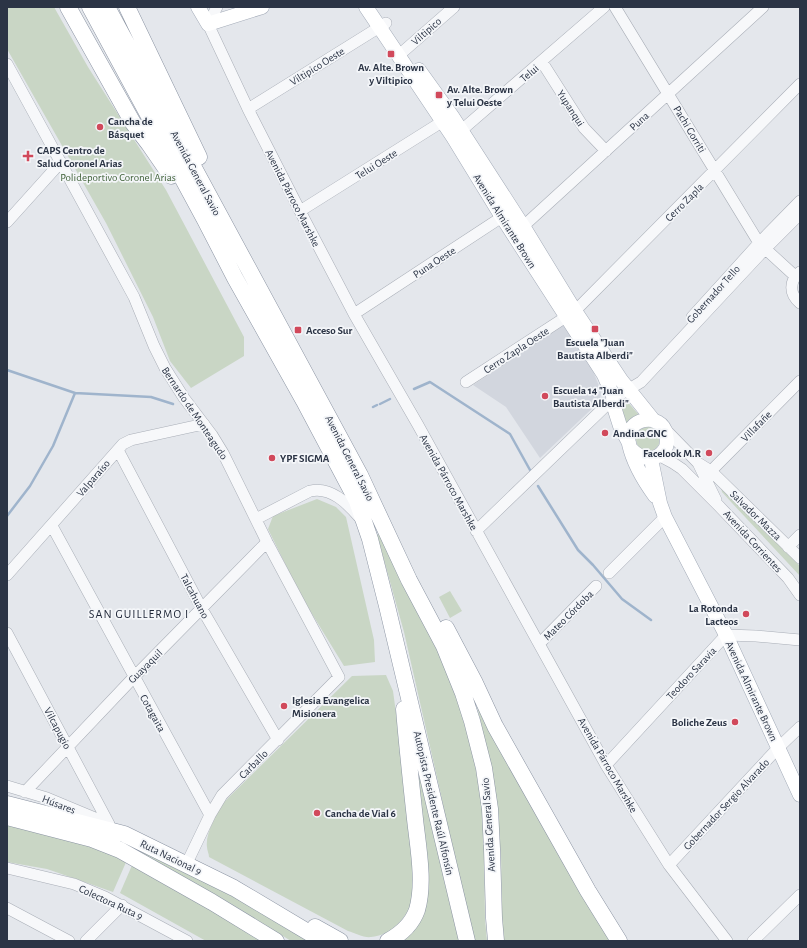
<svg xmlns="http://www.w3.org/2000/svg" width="807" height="948" viewBox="0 0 807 948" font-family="'Alegreya Sans',sans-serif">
<rect width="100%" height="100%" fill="#e4e7ec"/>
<path fill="#d2d6de" d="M563 325 591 366 601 391 600 401 540 458 506 407 473 385Z"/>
<path fill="#c9d6c5" d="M7 7H54L88 67 166 190 244 337V356L191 388 170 361 153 317 106 223 7 49Z
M626 400 639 415 631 419 626 426 620 404 621 401Z
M636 439a12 12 0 1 1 24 0a12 12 0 1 1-24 0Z
M721 488 800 566V576L732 503 722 492Z
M317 499 336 507 346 517 374 640 375 662 344 666 301 596 268 529 273 516Z
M379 534 459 694 482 795 484 843 485 919 487 941H473L458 881 441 795 404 632 377 535Z
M450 591 462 611 450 618 439 597Z
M386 675 393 691C400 746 410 801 413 855 414 868 416 889 412 901 407 918 390 936 371 937 364 938 355 933 348 931L209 857C209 854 207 850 207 847 205 835 216 814 223 803L352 676Z
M475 697 613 941H504L502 919 501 855 493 777Z
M413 727 450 905 461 941H398L417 920Z
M7 824 78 841 127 860 113 892 47 869 7 862Z
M133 848 149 852 164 858 314 941H291L228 902Z
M133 863 267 941H206L120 893Z"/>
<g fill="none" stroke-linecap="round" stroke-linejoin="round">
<path stroke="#9fb4cc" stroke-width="2.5" d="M7 370 75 393 151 397 173 404
M414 389 430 382 510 434 530 470
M380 404 390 399
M373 407 377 405
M538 486 578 550 593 565 622 599 651 620
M7 516 30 486 53 446 75 393"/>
<defs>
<path id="minor" d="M217 7 208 24 248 109 300 211 354 314 418 425 606 765 669 865 727 941
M615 7 759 243 795 276
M398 56 454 7
M542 62 584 128 606 151
M7 64 134 297 154 346 165 368 184 398 212 435 223 453 267 542 339 677 222 795 210 815 186 865
M248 109 386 23
M456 135 604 7
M300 211 448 118
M7 222 61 162
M517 232 763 7
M800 272C789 281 789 294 800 303
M354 314 508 213
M692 317 759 243 800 201
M466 382 575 311 800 84
M666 430 698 463 716 500
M118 450 202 609 278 740
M658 455 673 463 682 469 718 505 788 578 800 595
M698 463 711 471 800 558
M711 471 800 381
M256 519 310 491C331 486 348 504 360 518
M52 526 210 815
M476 531 614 398 641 382 765 249 800 214
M788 547 800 535
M609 573 665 517
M7 575 123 444 131 440 204 424
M7 633 109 824
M539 644 596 586
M606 765 726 635 756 636 800 640
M7 786 47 798 107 823
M25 792 134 677 267 542
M669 865 778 748 800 727
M7 868 74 884 105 897 187 941
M7 908 69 941
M86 941 122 905
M753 941 800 895"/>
<path id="major" d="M198 7 208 24 262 7
M366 7 453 137 502 217 604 375 614 398V407L620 426 629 443
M419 70 452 116 523 226 575 311 621 380 654 421
M631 449C640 459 656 463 665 449 668 444 667 440 666 434 662 411 623 417 629 444 633 462 644 481 655 496
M651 459 660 503 665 517 726 635 800 795"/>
<path id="highway" d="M68 7 133 123 149 144 171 176
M90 7 205 220 235 278 304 401 357 501 370 539 387 606 467 941
M107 7 360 475 409 580 444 646 463 693 472 721 484 768 490 809 492 849 494 918 496 941
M127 7 199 157
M446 628 475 683 495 726 588 891 619 941
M7 804 124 834 234 888 323 941
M7 817 92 839 120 850 212 902 276 941
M315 927 340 941
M388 941C401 934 412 924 417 910 425 883 418 847 415 819 411 782 407 746 404 709"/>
</defs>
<use href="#minor" stroke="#a9aeb7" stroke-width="12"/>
<use href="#major" stroke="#a3abb8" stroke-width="15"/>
<use href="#highway" stroke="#8b94a3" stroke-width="17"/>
<use href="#minor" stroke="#f7f8fa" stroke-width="11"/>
<use href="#major" stroke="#fff" stroke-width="14"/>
<use href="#highway" stroke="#fff" stroke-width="16"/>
</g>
<g fill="#d1495b" stroke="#f4f6f9" stroke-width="1.5">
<rect x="387" y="50" width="8" height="8" rx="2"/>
<rect x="435" y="91" width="8" height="8" rx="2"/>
<circle cx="100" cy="127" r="4"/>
<path d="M26 150h4v4h4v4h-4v4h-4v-4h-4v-4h4z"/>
<rect x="591" y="325" width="8" height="8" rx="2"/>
<rect x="294" y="326" width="8" height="8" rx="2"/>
<circle cx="545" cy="396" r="4"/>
<circle cx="605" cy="433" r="4"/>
<circle cx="709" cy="453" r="4"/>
<circle cx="272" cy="458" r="4"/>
<circle cx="746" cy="614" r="4"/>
<circle cx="284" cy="706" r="4"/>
<circle cx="735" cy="722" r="4"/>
<circle cx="317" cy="813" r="4"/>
</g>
<g text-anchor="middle" stroke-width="3.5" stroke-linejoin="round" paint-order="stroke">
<g font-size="11" fill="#2b3445" stroke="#f4f6f9">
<text transform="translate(426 31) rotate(-41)" y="4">Viltipico</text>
<text transform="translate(317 66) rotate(-32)" y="4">Viltipico Oeste</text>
<text transform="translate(529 73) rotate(-41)" y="4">Telui</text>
<text transform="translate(571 108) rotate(57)" y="4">Yupanqui</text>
<text transform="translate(639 121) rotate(-42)" y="4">Puna</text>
<text transform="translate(690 129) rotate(59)" y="4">Pachi Gorriti</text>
<text transform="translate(376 164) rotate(-32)" y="4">Telui Oeste</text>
<text transform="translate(196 173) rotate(62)" y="4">Avenida General Savio</text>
<text transform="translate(293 198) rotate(63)" y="4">Avenida Párroco Marshke</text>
<text transform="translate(684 202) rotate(-45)" y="4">Cerro Zapla</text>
<text transform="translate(505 221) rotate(58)" y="4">Avenida Almirante Brown</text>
<text transform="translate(434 262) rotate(-33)" y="4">Puna Oeste</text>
<text transform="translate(713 294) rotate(-48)" y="4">Gobernador Tello</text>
<text transform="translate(516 350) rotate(-33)" y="4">Cerro Zapla Oeste</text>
<text transform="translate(195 413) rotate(56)" y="4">Bernardo de Monteagudo</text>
<text transform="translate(756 426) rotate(-46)" y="4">Villafañe</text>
<text transform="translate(350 458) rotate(63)" y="4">Avenida General Savio</text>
<text transform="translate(93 478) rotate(-49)" y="4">Valparaíso</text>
<text transform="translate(449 482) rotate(61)" y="4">Avenida Párroco Marshke</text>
<text transform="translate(756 515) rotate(44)" y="4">Salvador Mazza</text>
<text transform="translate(753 541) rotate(47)" y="4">Avenida Corrientes</text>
<text transform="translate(195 596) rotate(62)" y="4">Talcahuano</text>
<text transform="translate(568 615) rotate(-45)" y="4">Mateo Córdoba</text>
<text transform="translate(145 666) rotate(-45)" y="4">Guayaquil</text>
<text transform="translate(691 673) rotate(-47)" y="4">Teodoro Saravia</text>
<text transform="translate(752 691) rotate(65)" y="4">Avenida Almirante Brown</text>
<text transform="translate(153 713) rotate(61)" y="4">Cotagaita</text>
<text transform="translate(58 728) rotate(62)" y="4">Vilcapugio</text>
<text transform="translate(253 764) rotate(-45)" y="4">Carballo</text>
<text transform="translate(608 765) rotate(60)" y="4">Avenida Párroco Marshke</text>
<text transform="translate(434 803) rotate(77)" y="4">Autopista Presidente Raúl Alfonsín</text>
<text transform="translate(59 804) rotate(21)" y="4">Húsares</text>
<text transform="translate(726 804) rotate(-47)" y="4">Gobernador Sergio Alvarado</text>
<text transform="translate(488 825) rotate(-94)" y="4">Avenida General Savio</text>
<text transform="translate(171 857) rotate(26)" y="4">Ruta Nacional 9</text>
<text transform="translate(111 902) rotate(25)" y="4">Colectora Ruta 9</text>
</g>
<g font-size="11" font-weight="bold" fill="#2b3445" stroke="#f4f6f9" text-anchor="start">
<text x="391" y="71" text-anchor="middle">Av. Alte. Brown<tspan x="391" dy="13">y Viltipico</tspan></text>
<text x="447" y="93">Av. Alte. Brown<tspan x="447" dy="13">y Telui Oeste</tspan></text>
<text x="108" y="125">Cancha de<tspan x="108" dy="13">Básquet</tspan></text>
<text x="37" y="154">CAPS Centro de<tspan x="37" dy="13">Salud Coronel Arias</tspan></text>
<text x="306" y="334">Acceso Sur</text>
<text x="595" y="346" text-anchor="middle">Escuela "Juan<tspan x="595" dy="13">Bautista Alberdi"</tspan></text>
<text x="553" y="394">Escuela 14 "Juan<tspan x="553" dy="13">Bautista Alberdi"</tspan></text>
<text x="613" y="437">Andina GNC</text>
<text x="701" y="457" text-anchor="end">Facelook M.R</text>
<text x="280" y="462">YPF SIGMA</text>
<text x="738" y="612" text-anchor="end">La Rotonda<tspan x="738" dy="13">Lacteos</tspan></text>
<text x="292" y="704">Iglesia Evangelica<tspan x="292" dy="13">Misionera</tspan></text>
<text x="727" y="726" text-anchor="end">Boliche Zeus</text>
<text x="325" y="817">Cancha de Vial 6</text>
</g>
<g font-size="11" fill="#3f6138" stroke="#f4f6f9">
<text x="118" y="181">Polideportivo Coronel Arias</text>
</g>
<g font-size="12" letter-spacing="1" fill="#1d2536" stroke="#f4f6f9">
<text x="139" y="618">SAN GUILLERMO I</text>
</g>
</g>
<rect width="807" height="948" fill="none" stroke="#2b3445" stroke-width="16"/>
</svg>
